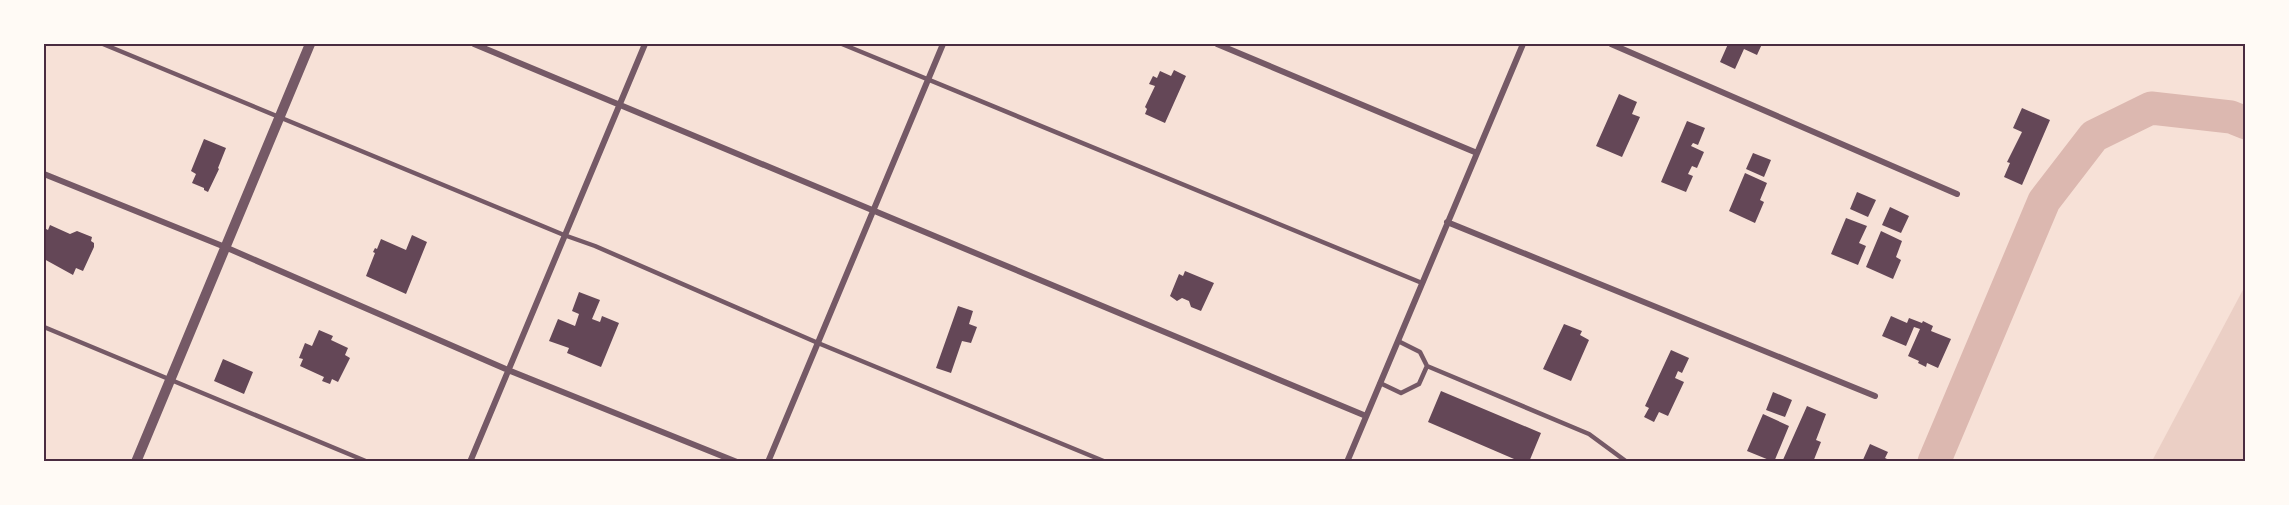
<svg xmlns="http://www.w3.org/2000/svg" width="2289" height="505" viewBox="0 0 2289 505" font-family="'DM Sans',sans-serif">
<rect width="100%" height="100%" fill="#f7e1d7"/>
<path fill="#ebcfc5" d="M2245 286V461H2152Z"/>
<g fill="none" stroke-linecap="round" stroke-linejoin="round">
<path stroke="#dcb8b0" stroke-width="33" d="M1934 462 2044 201 2094 136 2151 108 2231 117 2246 123"/>
</g>
<path fill="#644757" d="M1728 44H1762L1757 55 1744 49 1735 69 1720 62Z
M1174 70 1186 76 1165 123 1145 114 1147 109 1145 107 1155 86 1149 84 1153 76 1157 78 1160 71 1171 76Z
M1619 94 1637 102 1632 114 1640 117 1622 157 1596 146Z
M2022 108 2050 120 2022 185 2004 177 2010 163 2007 162 2022 132 2013 128Z
M1687 121 1705 128 1698 145 1693 143 1691 146 1704 152 1697 168 1692 166 1688 174 1693 176 1686 192 1661 182Z
M204 139 226 148 218 168 219 169 208 192 204 190V188L192 183 196 174 191 171Z
M1753 153 1771 160 1764 177 1746 169Z
M1745 173 1767 183 1760 200 1764 202 1755 223 1729 211Z
M1857 192 1876 200 1868 217 1850 209Z
M1890 207 1909 216 1901 233 1882 225Z
M1846 218 1867 226 1859 243 1866 246 1858 265 1831 254Z
M50 225 70 234 77 231 92 237 91 241 94 243V247L83 271 76 268 73 275 44 259V228L48 230Z
M1881 231 1902 241 1896 257 1901 260 1893 279 1866 267Z
M412 235 427 242 406 294 366 276 375 253 373 252 375 248 377 249 381 239 406 250Z
M1185 271 1214 283 1201 311 1191 307 1189 301 1182 298 1177 301 1170 296 1179 274 1183 276Z
M579 292 600 300 592 319 600 322 602 316 619 323 601 367 567 353 569 348 549 341 558 319 575 326 579 314 572 311Z
M958 306 973 311 969 324 977 327 971 343 962 341 951 373 936 368Z
M1891 316 1907 323 1909 318 1922 323 1923 321 1933 326 1931 331 1951 339 1938 368 1927 363 1926 367 1918 363 1919 361 1908 356 1920 329 1914 327 1906 346 1882 336Z
M1564 324 1582 331 1580 335 1589 340 1571 381 1543 369Z
M319 330 333 336 331 340 348 348 345 355 350 358 338 382 332 379 330 384 322 381 324 377 300 366 303 359 299 358 305 343 312 346Z
M1671 350 1689 358 1682 373 1678 371 1675 378 1684 382 1668 416 1659 412 1654 422 1644 417 1649 408 1645 406Z
M223 359 253 372 244 394 214 381Z
M1441 391 1541 433 1529 462H1521L1428 422Z
M1773 392 1792 400 1785 417 1766 410Z
M1807 406 1826 414 1816 440 1821 442 1813 462H1782Z
M1763 414 1789 426 1774 462 1747 451Z
M1870 444 1888 452 1885 458 1893 462H1862Z"/>
<g fill="none" stroke-linecap="round" stroke-linejoin="round">
<path stroke="#755966" stroke-width="4.5" d="M103 44 564 235 595 246 818 343 1106 462
M842 44 1422 283
M44 327 368 462
M1427 366 1589 434 1627 462
M1380 383 1401 393 1419 384 1427 366 1420 352 1398 341"/>
<path stroke="#755966" stroke-width="6" d="M474 44 1366 416
M1217 44 1477 153
M1611 44 1957 194
M44 174 225 247 508 370 737 462
M1447 222 1875 396
M470 462 645 44
M768 462 943 44
M1347 462 1523 44"/>
<path stroke="#755966" stroke-width="10" d="M136 462 310 44"/>
</g>
<rect width="2289" height="505" fill="none" stroke="#fffaf5" stroke-width="90"/>
<rect x="45" y="45" width="2199" height="415" fill="none" stroke="#4a2c40" stroke-width="2"/>
</svg>
